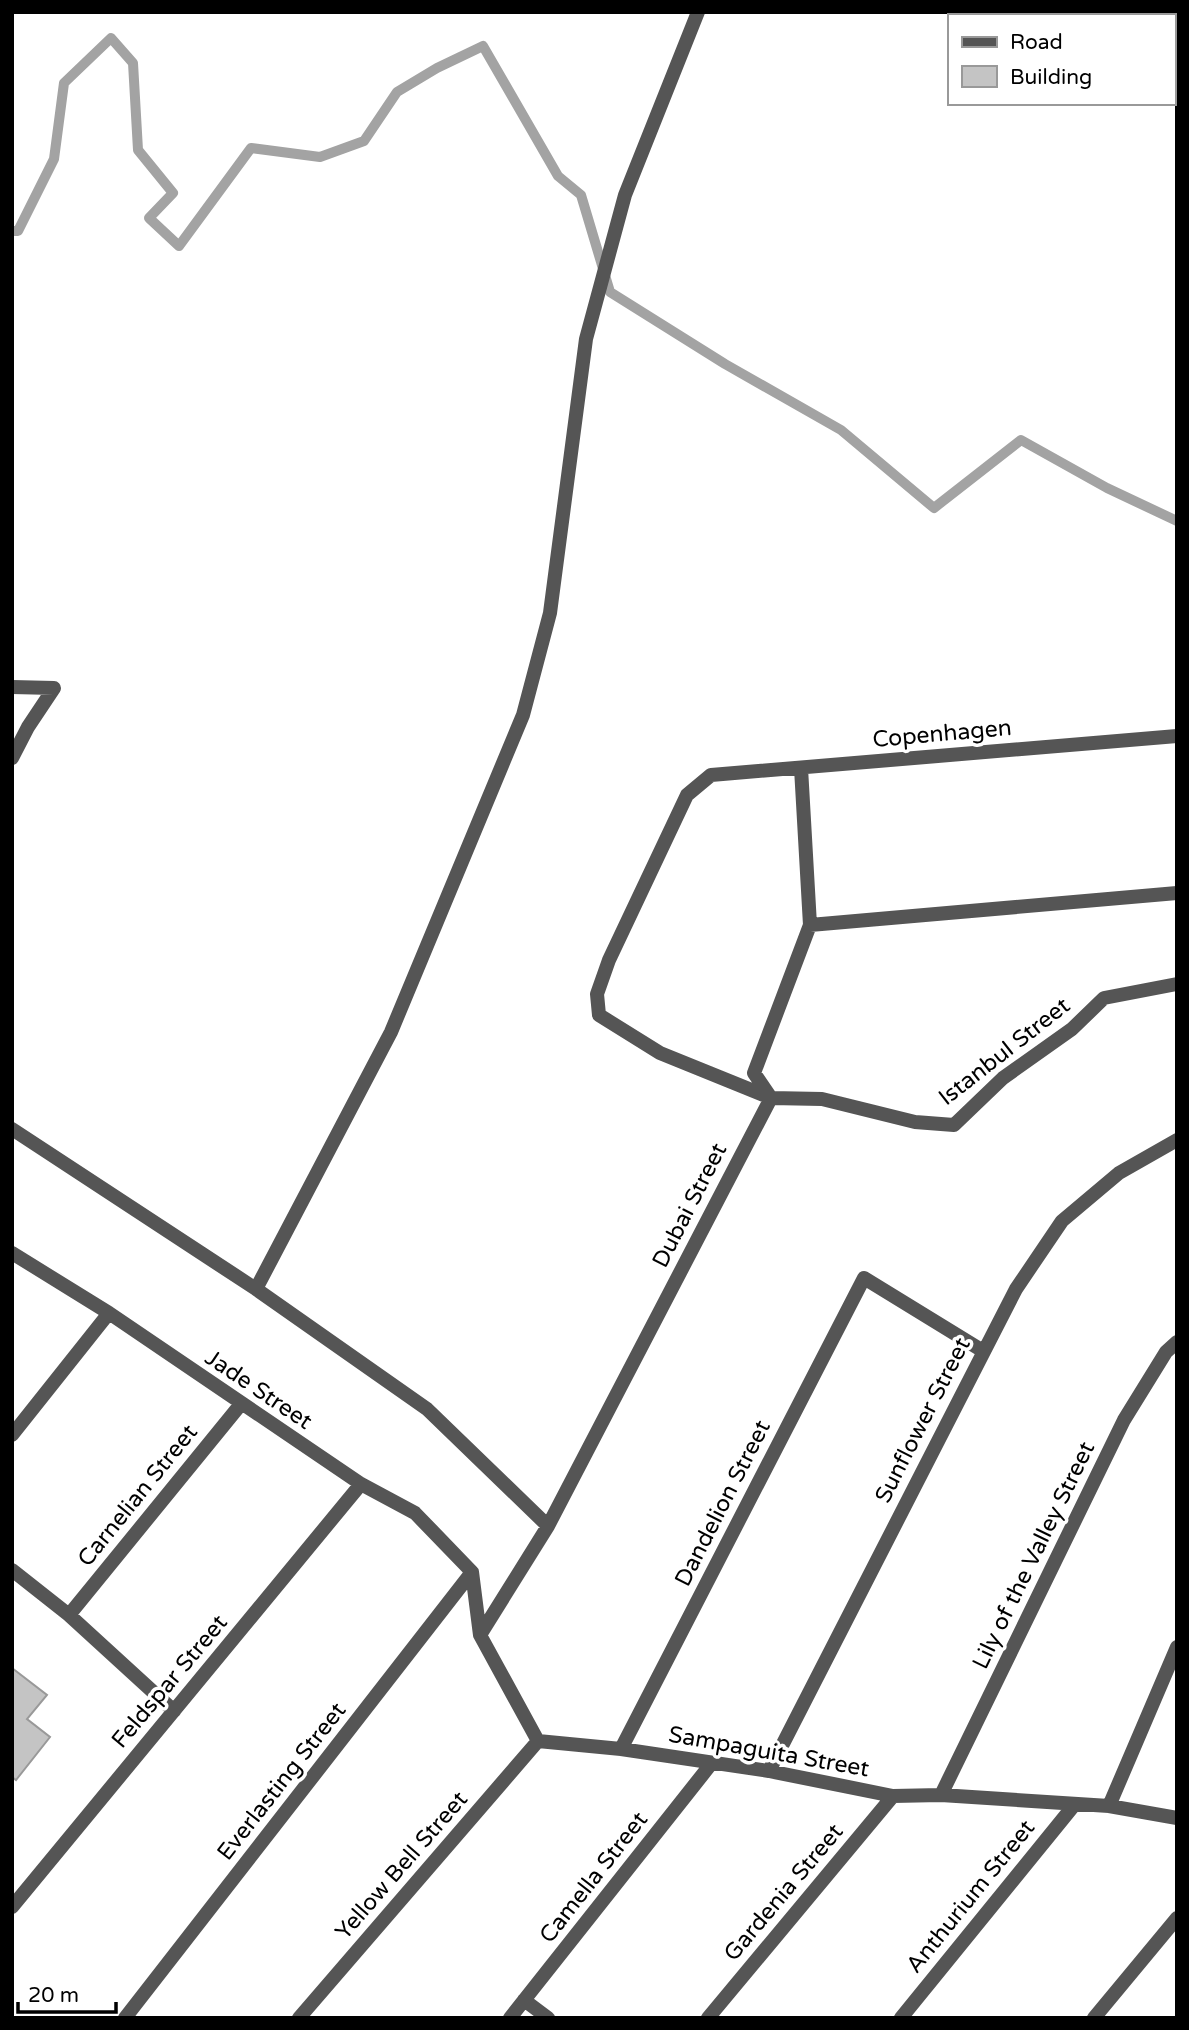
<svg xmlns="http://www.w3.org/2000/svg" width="1189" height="2030" viewBox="0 0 1189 2030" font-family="'Varela Round',sans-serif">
<rect width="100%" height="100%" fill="#fff"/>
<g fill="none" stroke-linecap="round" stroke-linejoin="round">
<path stroke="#a3a3a3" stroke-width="10" d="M12 231H18L54 159 64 83 111 38 133 63 138 150 173 193 149 218 179 246 251 148 320 157 364 141 397 92 437 68 483 46 558 176 581 195 610 292 725 364 841 430 934 508 1021 440 1107 488 1177 521"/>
</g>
<path fill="#c4c4c4" stroke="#999" stroke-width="2" d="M12 1668 47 1695 27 1719 50 1737 16 1780 12 1777Z"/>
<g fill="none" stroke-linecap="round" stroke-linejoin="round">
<path stroke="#555" stroke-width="14" d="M12 687 54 688 28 727 12 758
M1177 736 711 775 687 795 609 960 597 994 599 1015 660 1053 771 1098 822 1099 915 1122 954 1125 1003 1078 1072 1029 1104 998 1177 984
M810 925 1177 893
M771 1098 754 1073 810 925 801 768
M12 1129 256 1289 427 1409 548 1526
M12 1253 109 1313 361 1484 415 1513 472 1572
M256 1289 391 1032 523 715 550 613 586 339 625 195 698 12
M12 1435 109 1313
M12 1570 69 1615 174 1711
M472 1572 480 1635 538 1741 621 1749 769 1771 893 1796 941 1795 1109 1806 1177 1818
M69 1615 241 1404
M480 1635 548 1526 771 1098
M621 1749 864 1278 983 1351
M769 1771 1016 1289 1062 1221 1119 1173 1177 1140
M941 1795 1124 1420 1166 1352 1177 1342
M1109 1806 1177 1647
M12 1907 361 1484
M524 2000 548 2018
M125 2018 472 1572
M299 2018 538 1741
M510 2018 711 1764
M708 2018 893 1796
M901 2018 1075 1804
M1094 2018 1177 1918"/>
</g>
<g text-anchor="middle" stroke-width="7" stroke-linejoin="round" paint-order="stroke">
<g font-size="23" fill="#000" stroke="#fff">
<text transform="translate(942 733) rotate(-5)" y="8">Copenhagen</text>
<text transform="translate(1004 1051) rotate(-38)" y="8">Istanbul Street</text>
<text transform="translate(689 1205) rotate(-63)" y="8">Dubai Street</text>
<text transform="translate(259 1389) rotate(34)" y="8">Jade Street</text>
<text transform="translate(922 1420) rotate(-63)" y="8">Sunflower Street</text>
<text transform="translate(137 1495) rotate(-51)" y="8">Carnelian Street</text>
<text transform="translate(722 1503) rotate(-63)" y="8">Dandelion Street</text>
<text transform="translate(1033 1555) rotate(-64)" y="8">Lily of the Valley Street</text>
<text transform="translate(169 1681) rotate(-50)" y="8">Feldspar Street</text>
<text transform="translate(769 1751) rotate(10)" y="8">Sampaguita Street</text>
<text transform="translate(281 1781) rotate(-52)" y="8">Everlasting Street</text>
<text transform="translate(401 1865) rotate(-49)" y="8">Yellow Bell Street</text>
<text transform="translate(593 1877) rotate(-52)" y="8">Camella Street</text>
<text transform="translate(783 1892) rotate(-50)" y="8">Gardenia Street</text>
<text transform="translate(970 1896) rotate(-51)" y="8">Anthurium Street</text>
</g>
</g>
<rect width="1189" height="2030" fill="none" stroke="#000000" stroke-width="28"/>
<rect x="948" y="14" width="228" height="91" fill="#ffffff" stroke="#999999" stroke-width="2"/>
<rect x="962" y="37" width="35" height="10" fill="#555555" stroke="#999999" stroke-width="2"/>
<text x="1010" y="49" font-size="21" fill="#000000">Road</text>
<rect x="962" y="66" width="35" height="21" fill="#c4c4c4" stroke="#999999" stroke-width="2"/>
<text x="1010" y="84" font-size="21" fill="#000000">Building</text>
<path d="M18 2002v10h98v-10" fill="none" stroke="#000000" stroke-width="3.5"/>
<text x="28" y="2002" font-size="21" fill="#000000" stroke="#ffffff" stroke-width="5" paint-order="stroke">20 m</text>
</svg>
